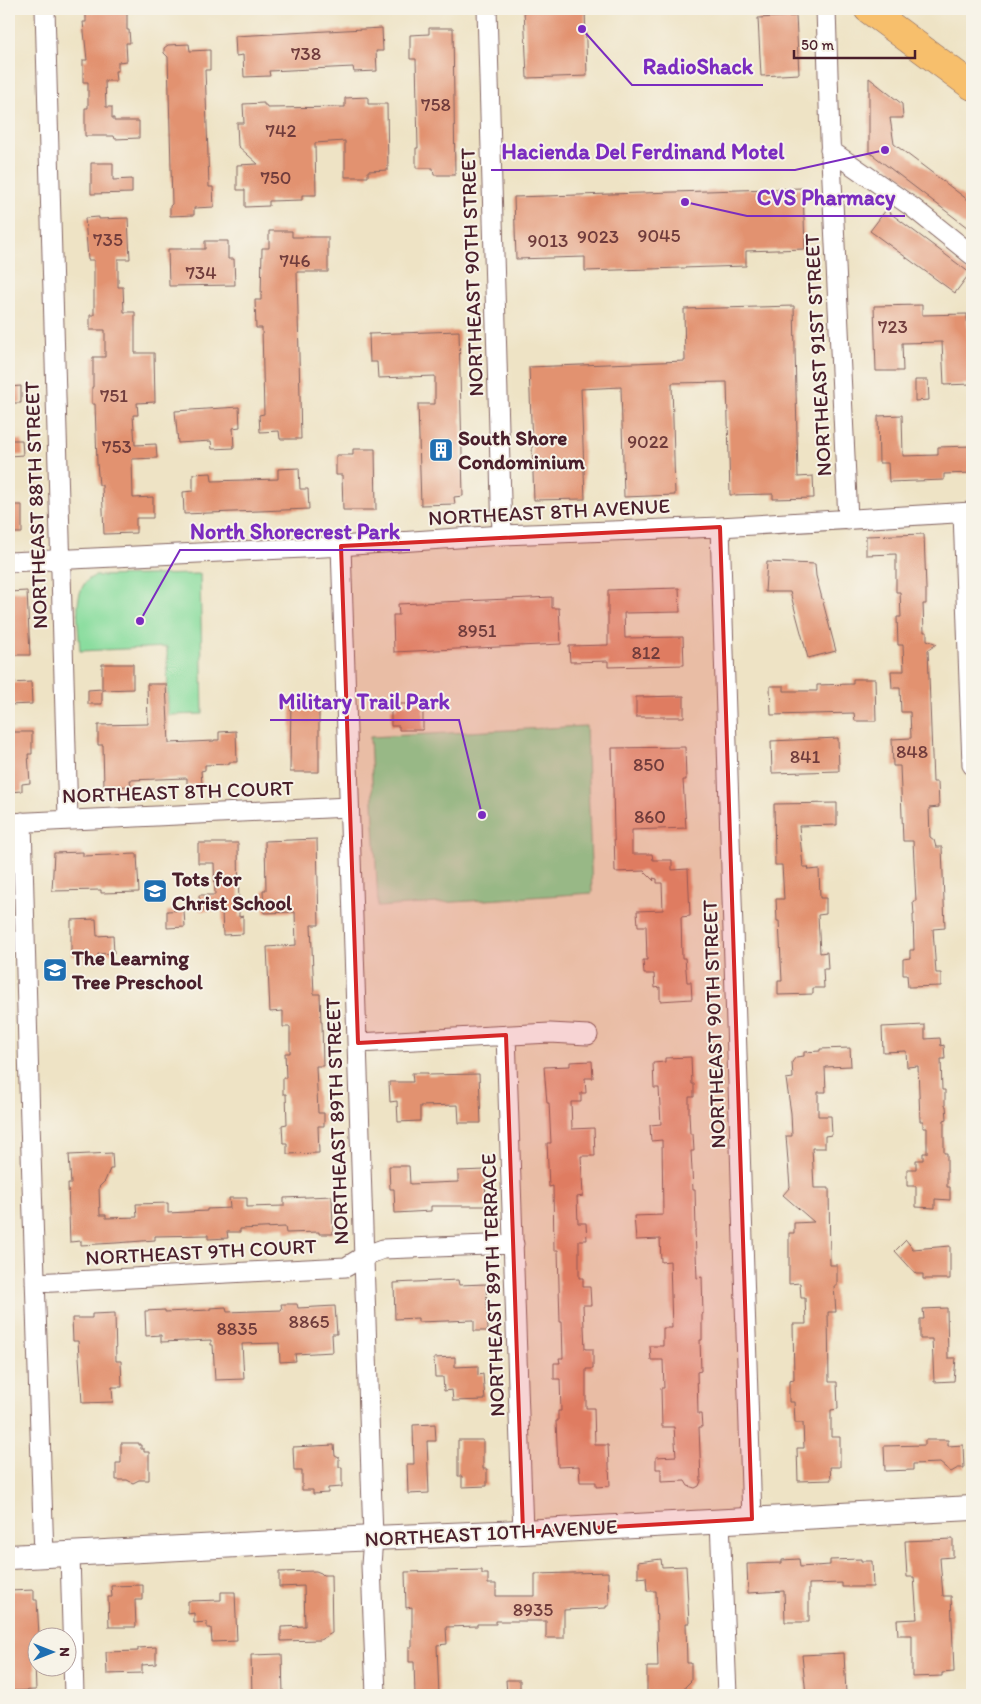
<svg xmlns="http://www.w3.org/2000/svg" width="981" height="1704" viewBox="0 0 981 1704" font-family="Itim,sans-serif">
<rect width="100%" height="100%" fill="#f7f3e8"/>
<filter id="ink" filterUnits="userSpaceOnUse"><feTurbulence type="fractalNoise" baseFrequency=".02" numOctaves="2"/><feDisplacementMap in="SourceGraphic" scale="10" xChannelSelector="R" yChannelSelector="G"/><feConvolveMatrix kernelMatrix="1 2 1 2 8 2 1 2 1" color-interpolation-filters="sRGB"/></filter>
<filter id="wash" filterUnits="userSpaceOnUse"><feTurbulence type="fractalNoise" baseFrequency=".0096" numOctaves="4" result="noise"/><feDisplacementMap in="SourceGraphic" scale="20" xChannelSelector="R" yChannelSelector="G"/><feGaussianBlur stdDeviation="1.12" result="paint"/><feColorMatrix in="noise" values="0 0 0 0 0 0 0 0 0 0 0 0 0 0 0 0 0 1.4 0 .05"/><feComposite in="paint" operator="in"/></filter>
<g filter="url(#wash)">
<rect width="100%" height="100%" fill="#eee3c5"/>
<path fill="#89dd9e" stroke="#6a7e64" d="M200 574 203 714 168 715 167 647 80 651C79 629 70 584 95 576Z
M586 726 592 893 378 907 370 737Z"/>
<g id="blocks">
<path fill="#e29270" d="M524 9H585L587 76 527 78Z
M127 12V30H129L130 43H126L127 61 118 62V71H115L116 81H105L106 107H112V118H114V121H139V138L115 139 114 136H85V108H88V82H83V60H87L83 22H86V13Z
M796 16 799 74 761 76 758 18Z
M382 28 383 51H376L377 71 354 72 353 67 269 71 270 76 244 77 243 55 236 56 235 36Z
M429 28H453L455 175H434L433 168H416V148H418L416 59H410V35L429 34Z
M189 44 190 51 210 50V70H205L206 95 209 187H213L214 207 194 208V215L170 216V206L172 204 168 57 164 53V48L168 45Z
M869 78 902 104 903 118H890L894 144 972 203V231L869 152Z
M368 97V104H387L388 170 368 171V177H345V141L315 143 316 195H302V200L269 201V206L245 207V190H237V165L258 164 238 146 237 123H244L243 104 264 103V105H266L267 108 345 107V98Z
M91 163H113V180L132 179V193L91 194Z
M803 188 805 249 746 251V266L585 271V257L516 259 514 197Z
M886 210 970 273 955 293 870 231Z
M99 217V219L128 218 130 259H118V287H123L124 312H135V353H154L155 402 137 403 138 415H133L135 445 156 444 157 458 132 459 133 498 153 497V518H136V533L104 534 102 485H99L97 463 95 404H92V387H93V357H105V330H90V315H94V260H88L85 218Z
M269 231H292V237H328V272H297L301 439H280L279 431 260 432 259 415 264 414 262 328H256L255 300H261L262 248H269Z
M205 241H228V259H234L235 285 169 286 168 249H205Z
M922 305V315L967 314 968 355 972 354V384L944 385 942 342 902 343 903 371H876L874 306Z
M794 306 798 477 813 476 814 498 773 499V494L730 495 727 382 672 383 675 495 624 497 621 387 581 389 585 499 534 500 529 367 685 361 684 309Z
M459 331 463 496 454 497 455 504 421 505 418 404H435V376L378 378 377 362H370L369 334Z
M915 380H928L929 400 915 401Z
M21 386V403H9V387Z
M239 407 240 427 233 428 234 448 212 449 211 441 178 443 175 411Z
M902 415 903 456 938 455V447L972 446V473L944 474V480L889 482 888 463H879L878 416Z
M9 440H22L23 455 9 456Z
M353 449H375L376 510H343L342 475H336V455H353Z
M299 468 300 489H308L309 509 184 514 183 492 193 491V474L211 473 212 481 278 479V469Z
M9 505H22V533H9Z
M924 534 926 589V604H923L924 632H927V640L937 644 928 650 933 782H938L939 807 929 808 930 837 934 840 936 847H942L945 928 933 929 936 973H941V986L908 987 907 975H903V959L910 958V950H914L913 915H914L913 901H916L913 841H903L900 766H893L892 739 911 738 910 712H901L900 688H892L891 671H904L903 645H898L897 617H901L900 592H896V554L866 555V536Z
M767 562 815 564 816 576 836 651 808 658 790 592H765Z
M679 588 680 612 624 613 625 638 683 637 684 665 608 667V661L570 662 569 646 608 645V590Z
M27 591 30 655H9V592Z
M552 597V608H559L561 644 394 652 393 615H399L398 604Z
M102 664H133V689L102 690V704H88V690L102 689Z
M853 679H875L876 721H855L854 713 771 715 770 686H784V691H817V685L853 684Z
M31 682 32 704 9 705V683Z
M147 684H166L169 743 214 741V740H219V732L236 731 237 762H229V764L205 765V770L201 771 202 784 187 785V778L130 780 131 786 104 787 103 745H98V725L148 724Z
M684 696V717H636V697Z
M291 698H319V772H290Z
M398 704H423V730H399V726H391V708H398Z
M9 732H32V754H28L30 783 22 784V791L9 792Z
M838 738 839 771 772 773 771 741Z
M685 747 686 780H683L686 828 632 830V854H652L653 860H672V870L688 869 690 916 681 917 682 958H685L687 982H691L692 999 660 1001V987L655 988 654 974H644L643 960H647L646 926H638L637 911 663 910 662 883H657V879L653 878 654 881 644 871 615 872 612 748Z
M837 803V825L799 826 803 867H808L809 870 819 869 820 898H826V914L818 915 820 953 827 952 828 969H823L824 988H813V994L778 995V981H782L779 921H777L776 899H784L782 865H775L774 804Z
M317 839 319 925H311L314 994H320L321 1022H322L323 1066H316L318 1113H324V1126H318L319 1153 287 1154V1143H283L282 1125 287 1124 286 1094H283V1078H286L285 1053H290V1027H283V1011L270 1012 267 947 296 945 295 912 264 913 263 890H266L265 841Z
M198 843H238L239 917 243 916V934L223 935 222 911H200L199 895H215L214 863H198Z
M83 852V856L137 854 139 892 101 893V890L52 891 54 853Z
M184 910 185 927 167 928V911Z
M96 919 97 936 113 935 114 953 98 954 99 962 85 963V955L71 956V920Z
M925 1025V1039L940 1038 941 1046 944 1045 945 1059H941L942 1090H945V1106H946L947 1119 944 1120V1153H947V1187H950V1200L935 1199V1208L916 1207V1186H907V1169H916V1160H923V1153H927V1128H923V1121H920L918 1066 907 1067 906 1051 883 1052 882 1027Z
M850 1048 851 1066 825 1067 826 1092H818V1116H831L832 1135 825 1136V1148H812L814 1188H829L830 1265H837V1286H834L836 1312H828L829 1382H837L838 1409 831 1410V1437H840V1467H830L831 1480 798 1481 797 1448H804L803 1423H795L794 1402H789V1381L794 1380 793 1324H806L805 1298H801L800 1283 789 1284V1233H794V1223L814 1222 783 1195 790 1187 786 1136H792L791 1113 786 1079 793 1078 792 1062 796 1057 804 1056V1052L820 1051V1049Z
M691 1057 692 1084H694V1097H689V1114L690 1134H693L694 1151H691L693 1190H695L696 1230H695L697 1278 702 1277 703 1314H702V1340H700L701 1371 697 1372 698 1414H701L702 1427H699L701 1481 699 1486 695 1488 688 1486 685 1481 661 1482V1469H656V1457L676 1456 674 1427H662L661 1388H664L663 1360H651L650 1346H663V1328H672L670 1261 661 1262 660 1239 636 1240 634 1216 663 1215 662 1140 651 1141 650 1125 661 1124 659 1088H654L653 1063 665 1062V1058Z
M592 1061 593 1078H585L586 1093H581V1102H571L572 1129 594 1128 595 1156H581L583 1196 577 1197 578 1223H586L587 1240H579V1278H583V1287H590L591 1305H583L585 1349H593V1369H586V1408H594L595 1445H608L610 1486 596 1487V1482H580L579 1466 558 1467 556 1421H558V1411H561L560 1379H554V1363H560L559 1358H563L562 1322H560L558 1250H554L553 1186 549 1187 547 1143H551L549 1103H547L544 1067 570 1066V1062Z
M412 1073H428V1075L479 1074 481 1123H459L458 1105 420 1106V1121L398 1122 397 1101 390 1102 389 1082H413Z
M112 1153 113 1169H110L105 1181 99 1187 100 1215H106V1218L137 1217 136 1204 168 1203V1213L207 1211V1209L230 1208 229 1198H247V1207L284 1206V1198L332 1196 333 1234H319V1232L286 1233 285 1227 240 1229V1232H227L228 1238 208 1239V1235L155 1236V1240L116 1243 81 1245V1241L70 1242 68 1184H71L69 1155Z
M389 1166H409L410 1184 458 1182V1171L485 1170 486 1206H431V1211L395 1213 394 1189H390Z
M906 1240 913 1249 950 1246V1279H923V1274H916L895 1251Z
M458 1280 459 1285 486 1284 488 1331H474V1320L418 1322V1318L395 1319 394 1283Z
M281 1304H297L298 1308 335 1306 337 1334H332L333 1352 295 1354 296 1361 280 1362 279 1343 242 1344 244 1379 215 1380 213 1345H211V1340L161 1342V1335L146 1336 145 1311 165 1310V1312L210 1310V1308L226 1307 227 1312 282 1310Z
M947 1308 948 1358H956L954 1381 934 1382 932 1339H920V1319H924L923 1309Z
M115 1313 116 1361H121L122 1387H112L113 1402 82 1403 78 1341H73L72 1318H92V1314Z
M455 1357V1367L478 1366V1375L483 1374 485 1400 453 1401 452 1390 444 1391 443 1377H435L434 1358Z
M435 1424 436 1441H427L429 1493 408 1494 407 1464H414L413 1425Z
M458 1440H483V1469H487V1486L462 1487V1476H458Z
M925 1440H948V1446L963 1445 964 1468H958L951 1472 940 1463 913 1464V1470L885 1471 884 1446 925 1445Z
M121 1443H139V1445H141V1449H144V1452H149V1480H139L133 1483 127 1480H116V1463H121Z
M334 1445 335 1456 339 1458V1467H342V1487L328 1488V1493L313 1494V1490H302V1471H294L293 1447Z
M953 1539V1557L940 1558 943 1596H951L954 1672 942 1673V1676L912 1677V1635H898L897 1620 917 1619 914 1577H907L905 1541Z
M661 1559 662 1567 686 1566 689 1623H686L687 1663H691V1681L685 1687 686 1695H647V1667H658L656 1591H647L646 1577 638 1578V1562Z
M799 1559 800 1567 830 1565V1560L861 1559V1561H872L873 1587H842V1583L809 1584V1622H785L784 1591 748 1593 747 1564 782 1563V1560Z
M482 1570V1574H488V1584H496V1596H535V1574L608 1572 609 1606H606V1608L564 1610V1638H546V1621H496V1624H477V1626L446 1627 447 1644 437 1645 439 1695H415L414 1662H409V1647H412V1607L406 1608 405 1572Z
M316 1571 321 1573 323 1575H331L332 1633 320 1640 281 1641V1627L305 1626 304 1586 279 1587V1572Z
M143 1585V1600H135L136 1627H109L108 1597H112L111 1586Z
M34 1590V1600H37L39 1635 34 1636 36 1690 9 1691V1591Z
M221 1592H235L237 1641 212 1642 211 1628H207V1622L194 1623V1613L188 1614V1601L221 1600Z
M156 1647V1664L142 1665V1673L107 1674 106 1652 138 1651V1648Z
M844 1653 846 1694 806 1695 802 1655Z
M282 1654 283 1694 252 1695 251 1655Z
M506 1680H520V1695H507Z"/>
</g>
</g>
<g filter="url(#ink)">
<use href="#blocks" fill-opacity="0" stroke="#836461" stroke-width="1"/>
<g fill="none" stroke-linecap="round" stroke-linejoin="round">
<defs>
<path id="minor" d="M45 9 68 819
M487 9 502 535
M826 9 830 138 848 520
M830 150 912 207 972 255
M963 513 972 765
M720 527 752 1519
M341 546 373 1538 371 1565 376 1695
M9 562 324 547 502 535 720 527 972 512
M22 822 30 1122 44 1556
M9 823 349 807
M506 1035 523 1532
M358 1043 550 1033 588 1035
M35 1283 346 1267 364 1256 383 1249 514 1244
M720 1521 727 1695
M70 1555 74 1695"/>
<path id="tertiary" d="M9 1557 373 1538 523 1532 972 1508"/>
<path id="primary" d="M868 9 972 86"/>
</defs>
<use href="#minor" stroke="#836461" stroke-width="21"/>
<use href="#tertiary" stroke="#836461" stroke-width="26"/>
<use href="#primary" stroke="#836461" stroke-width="29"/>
<use href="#minor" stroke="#fff" stroke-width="19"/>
<use href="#tertiary" stroke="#fff" stroke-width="24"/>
<use href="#primary" stroke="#f7bf6c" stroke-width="28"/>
</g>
</g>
<path fill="#d62828" fill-opacity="0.2" stroke="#d62828" stroke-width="4" stroke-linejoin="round" d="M720 527 752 1519 523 1532 506 1035 358 1043 341 546Z"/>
<defs>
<symbol id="building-square" viewBox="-11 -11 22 22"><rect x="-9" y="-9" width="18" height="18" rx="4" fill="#1f6fb2" stroke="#f7f3e8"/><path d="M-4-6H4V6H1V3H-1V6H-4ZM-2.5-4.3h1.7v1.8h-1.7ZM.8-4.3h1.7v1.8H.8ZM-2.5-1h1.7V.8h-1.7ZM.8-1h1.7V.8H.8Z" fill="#fff"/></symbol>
<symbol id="school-square" viewBox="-11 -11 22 22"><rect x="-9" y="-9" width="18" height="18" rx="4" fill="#1f6fb2" stroke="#f7f3e8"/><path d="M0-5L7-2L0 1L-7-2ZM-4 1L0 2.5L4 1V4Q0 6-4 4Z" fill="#fff"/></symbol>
</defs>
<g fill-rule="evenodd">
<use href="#building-square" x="427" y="436" width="28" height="28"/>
<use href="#school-square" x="141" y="877" width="28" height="28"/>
<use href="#school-square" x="41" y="956" width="28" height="28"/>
</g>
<g text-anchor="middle" stroke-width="4" stroke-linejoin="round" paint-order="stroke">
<g font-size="19" fill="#703c3c">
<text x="306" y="60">738</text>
<text x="436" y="111">758</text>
<text x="281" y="137">742</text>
<text x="276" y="184">750</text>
<text x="659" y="242">9045</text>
<text x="598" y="243">9023</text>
<text x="108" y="246">735</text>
<text x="548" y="247">9013</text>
<text x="295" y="267">746</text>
<text x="201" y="279">734</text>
<text x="893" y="333">723</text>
<text x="114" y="402">751</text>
<text x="648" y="448">9022</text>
<text x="117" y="453">753</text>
<text x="477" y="637">8951</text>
<text x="646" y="659">812</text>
<text x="912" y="758">848</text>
<text x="805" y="763">841</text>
<text x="649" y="771">850</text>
<text x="650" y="823">860</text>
<text x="309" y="1328">8865</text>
<text x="237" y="1335">8835</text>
<text x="533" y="1616">8935</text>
</g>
<g font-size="21" fill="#4a1f2b" stroke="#f7f3e8">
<text transform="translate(472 272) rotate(-92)" y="7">NORTHEAST 90TH STREET</text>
<text transform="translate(818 355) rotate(-93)" y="7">NORTHEAST 91ST STREET</text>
<text transform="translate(36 505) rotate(-92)" y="7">NORTHEAST 88TH STREET</text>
<text transform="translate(549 512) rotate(-3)" y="7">NORTHEAST 8TH AVENUE</text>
<text transform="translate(178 792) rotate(-2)" y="7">NORTHEAST 8TH COURT</text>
<text transform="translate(714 1024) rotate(-92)" y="7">NORTHEAST 90TH STREET</text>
<text transform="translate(337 1121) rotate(-92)" y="7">NORTHEAST 89TH STREET</text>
<text transform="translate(201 1252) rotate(-3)" y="7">NORTHEAST 9TH COURT</text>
<text transform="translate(493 1285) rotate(-92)" y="7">NORTHEAST 89TH TERRACE</text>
<text transform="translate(491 1533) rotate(-3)" y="7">NORTHEAST 10TH AVENUE</text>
</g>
<g font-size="21" font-weight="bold" fill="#4a1f2b" stroke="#f7f3e8" text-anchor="start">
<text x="458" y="445">South Shore<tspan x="458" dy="24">Condominium</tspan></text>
<text x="172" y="886">Tots for<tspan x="172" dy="24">Christ School</tspan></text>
<text x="72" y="965">The Learning<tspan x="72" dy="24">Tree Preschool</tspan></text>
</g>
</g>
<path fill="none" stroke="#7b2cbf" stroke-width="2" d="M582 29L632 85H763M885 150L795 170H491M685 202L747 216H905M140 621L180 550H410M482 815L459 720H270"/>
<g fill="#7b2cbf" stroke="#f7f3e8" stroke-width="2">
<circle cx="582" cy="29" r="5"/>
<circle cx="885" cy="150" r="5"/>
<circle cx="685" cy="202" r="5"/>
<circle cx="140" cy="621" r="5"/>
<circle cx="482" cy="815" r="5"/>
</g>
<g font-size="22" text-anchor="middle" font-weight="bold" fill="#7b2cbf" stroke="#f7f3e8" stroke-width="4" stroke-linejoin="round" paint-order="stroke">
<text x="698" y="74">RadioShack</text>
<text x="643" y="159">Hacienda Del Ferdinand Motel</text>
<text x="826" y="205">CVS Pharmacy</text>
<text x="295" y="539">North Shorecrest Park</text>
<text x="364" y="709">Military Trail Park</text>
</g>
<rect width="981" height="1704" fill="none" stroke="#f7f3e8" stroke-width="30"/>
<g transform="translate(52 1652) rotate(90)"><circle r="24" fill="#f7f3e8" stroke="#b29e9c"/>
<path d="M0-4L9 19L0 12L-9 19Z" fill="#1f6fb2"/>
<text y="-8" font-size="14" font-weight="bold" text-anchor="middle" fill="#4a1f2b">N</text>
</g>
<path d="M794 50v8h121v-8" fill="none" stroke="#4a1f2b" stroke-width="2.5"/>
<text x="801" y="50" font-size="15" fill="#4a1f2b" stroke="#f7f3e8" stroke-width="4" paint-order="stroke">50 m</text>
</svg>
